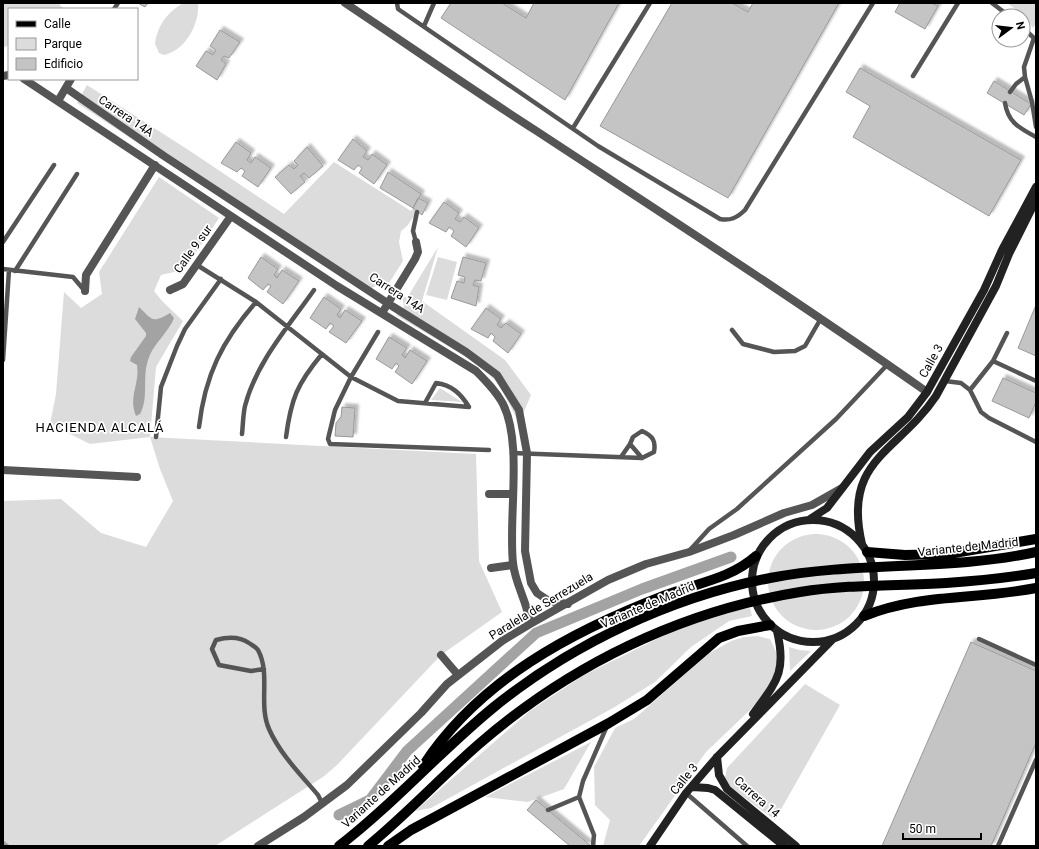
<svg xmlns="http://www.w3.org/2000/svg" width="1039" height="849" viewBox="0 0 1039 849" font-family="Roboto,sans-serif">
<defs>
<filter id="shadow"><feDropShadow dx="3.5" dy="-3.5" stdDeviation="1" flood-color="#0004"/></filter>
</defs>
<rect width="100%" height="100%" fill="#fff"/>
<path fill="#dcdcdc" d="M3 3H58L64 9H9V45L3 48Z
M184 3H198C200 24 185 51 164 55L159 53 155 44C157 26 168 11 184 3Z
M1007 3H1036V23L1033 28 1024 15Z
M87 85 190 151 284 214 334 162 411 211 413 208 417 212 407 226 401 231 399 242 403 261 389 283 373 287 369 295 77 103Z
M159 177 219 218 189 263 178 271 161 275 154 291 162 301 183 321 156 367 150 437 476 454 479 561 502 612 441 655 337 765 323 777 215 846H3V501L61 499 101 533 146 547 173 501 160 469 150 437 90 444 50 424 56 394 64 292 81 308 102 294 99 272Z
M438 247 422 301 505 360 531 395 519 423 498 383 476 363 396 315 404 307 402 295 407 298Z
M438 257 457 262 447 300 426 295Z
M440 388 462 402 431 400Z
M768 582a48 48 0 1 1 96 0a48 48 0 1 1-96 0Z
M750 608 752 616 729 621 691 647 655 682 613 708 431 808 415 811 531 710 584 675 669 633 726 612Z
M757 636 770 639 776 652 777 666 774 678 768 690 750 710 706 752 639 846H603L610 820 595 805 594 767 615 728 634 719 708 654 731 641 744 637Z
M789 647 799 650 811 651 790 671Z
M805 684 840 705 775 820 730 787 725 778 727 768Z
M591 742 564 789 528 802 485 797Z"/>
<path fill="#a3a3a3" d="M139 307C153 321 153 323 170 313L174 318C169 332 152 345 148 360 142 378 149 398 140 414L136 416C128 396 140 384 137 365L130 361 131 357 146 336V333L135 319Z"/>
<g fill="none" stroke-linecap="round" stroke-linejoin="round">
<path stroke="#a3a3a3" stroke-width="3" d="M3 842 8 846"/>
<path stroke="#a3a3a3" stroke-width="11" d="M339 815 370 800 407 751 536 633 642 589 731 557"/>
</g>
<path fill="#c4c4c4" stroke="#999" filter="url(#shadow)" d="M138 3H148L145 7Z
M451 3H502L526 18 534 3H619L565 100 441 18Z
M672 3H732L748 12 753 3H839L728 198 600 126Z
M900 3H932L938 6 925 29 895 12Z
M220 30 240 42 229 58 224 56 221 60 226 64 217 80 196 66 206 51 213 55 216 50 210 46Z
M860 68 1021 160 989 216 853 137 870 106 846 92Z
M994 81 1031 104 1024 115 987 93Z
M353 139 367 151 363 157 368 160 372 154 387 165 374 184 359 173 362 168 358 165 354 170 338 160Z
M236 142 251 153 247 160 251 163 255 157 271 168 258 187 242 176 245 171 241 168 237 172 221 163Z
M307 147 323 166 309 178 304 173 300 176 305 182 291 194 275 177 289 165 294 169 298 165 294 161Z
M388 172 421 194 413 208 380 188Z
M418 198 428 203 422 215 413 208Z
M444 202 459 213 455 219 460 222 464 217 479 228 466 247 451 236 454 231 449 227 446 232 429 223Z
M261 257 278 269 274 275 277 278 282 270 299 281 283 304 267 292 271 286 268 284 263 290 248 278Z
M463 257 486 263 481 281 475 280 473 285 479 287 476 306 451 298 457 281 464 283 465 277 458 275Z
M324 297 341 309 337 315 340 318 345 310 362 321 346 343 329 332 334 326 330 323 326 329 310 318Z
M1036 305V356L1018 348Z
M486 308 501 319 497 325 501 328 506 323 521 334 508 353 493 341 495 337 491 333 488 338 471 329Z
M389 337 407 348 402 355 405 358 410 350 427 361 412 384 395 372 399 366 396 363 392 369 376 359Z
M1003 378 1036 393V402L1029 418 992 401Z
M342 407 355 408 353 437 335 436 336 423 341 417Z
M971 642 1036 671V743L991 846H882Z
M536 800 591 846H570L527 810Z"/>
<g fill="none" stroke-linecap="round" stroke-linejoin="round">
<path stroke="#555" stroke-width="4.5" d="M397 3 398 9 598 146 720 219C730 221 737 218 745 210L873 3
M992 3 1009 16
M114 9 118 3
M424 26 434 3
M1023 28 1035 39
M1034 38 1024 67 1025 77 1032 102 1036 127
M913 76 958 3
M1010 92 1016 84 1025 77
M1005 103C1008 123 1020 128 1036 137
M573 128 650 3
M3 242 54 165
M416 242 413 231 417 212
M197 265 256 302 351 377 398 401 469 407C461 394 452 385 436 383L425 403
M3 269 73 277 84 290
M15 271 77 174
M732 330 743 344 774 352 795 351 805 346 820 320
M378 332 351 377 335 410 328 439 330 444 489 450
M3 360 9 270
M993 361 1036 381
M945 381 961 383 970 390 981 412 989 418 1036 442
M970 390 993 361 1007 333
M199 427C205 375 222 341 256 302
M242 434C243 425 243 415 245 406 256 363 288 327 314 290
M156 437 161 387 177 346 185 329 221 279
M286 437C291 399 297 384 322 354
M512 453 642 458 654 452C656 441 653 436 642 431L633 437 630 444 642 458
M621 457 630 444
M690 550 709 529 737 509 836 419 888 364
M979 639 1036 665
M264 669 251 671 219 665 212 649 216 640C227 637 239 636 249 643 252 645 256 647 258 650 271 674 258 704 269 729 280 754 301 775 318 795L322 803
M686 793 747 846
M579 797 594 835 593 846
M548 810 579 797 583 781 607 726
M998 846 1036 760"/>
<path stroke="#555" stroke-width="8" d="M345 3C408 45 471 89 535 130 666 216 799 302 927 392
M3 76 9 75
M24 79 337 286 476 371C486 381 496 391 503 404 523 444 508 517 513 563 515 584 528 603 530 624
M66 88 164 156 392 306 466 352 497 375 519 410 527 453 525 551 531 583 537 593 549 601 568 604
M58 101 71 79
M170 290 183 284 231 216
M85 291 86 275 155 165
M382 313 415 259 418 252 416 242
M3 470 137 477
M489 494H513
M491 568 513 565
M441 655 458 675
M258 846 304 817 347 785 421 713 447 684 502 641 530 624 608 580 646 564 689 552 734 535 784 513 812 505 842 488"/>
<path stroke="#222" stroke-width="8" d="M810 519 827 508 870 452 908 417 927 392 984 290 1002 250 1036 187
M752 581a61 61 0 1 1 122 0a61 61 0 1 1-122 0Z
M862 544C842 459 898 453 936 396L996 286 1009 254 1036 200
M753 714C776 682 787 673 777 631
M717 757 719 775 727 789 796 846
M692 787 708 788 715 790 784 846
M650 846 686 793 717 757 832 640"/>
<path stroke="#000" stroke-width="10" d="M867 552 905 555 948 554 1036 539
M864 616C922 593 976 600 1036 588
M423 766C479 680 572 631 666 595 697 583 730 579 756 556
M339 846C394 804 440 751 494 707 572 644 671 597 770 578 858 561 948 571 1036 552
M368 846C407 814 441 777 479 744 570 665 681 611 800 592 849 584 898 586 946 583 976 581 1006 578 1036 573
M388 846 411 830 609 723 647 700 719 638 738 631 770 625"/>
</g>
<g text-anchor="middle" stroke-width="3.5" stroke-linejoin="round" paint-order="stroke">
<g font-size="12" fill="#000" stroke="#fff">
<text transform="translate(126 116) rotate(34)" y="4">Carrera 14A</text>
<text transform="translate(193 249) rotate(-54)" y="4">Calle 9 sur</text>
<text transform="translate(397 293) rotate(33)" y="4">Carrera 14A</text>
<text transform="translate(931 361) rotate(-61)" y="4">Calle 3</text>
<text transform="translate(968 547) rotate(-6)" y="4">Variante de Madrid</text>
<text transform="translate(648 605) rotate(-23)" y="4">Variante de Madrid</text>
<text transform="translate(541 606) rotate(-31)" y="4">Paralela de Serrezuela</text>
<text transform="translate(684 779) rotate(-51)" y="4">Calle 3</text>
<text transform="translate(381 792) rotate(-42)" y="4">Variante de Madrid</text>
<text transform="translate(757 797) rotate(41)" y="4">Carrera 14</text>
</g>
<g font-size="13" letter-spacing="1" fill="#000" stroke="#fff">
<text x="100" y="432">HACIENDA ALCALÁ</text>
</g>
</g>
<rect width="1039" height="849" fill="none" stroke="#000000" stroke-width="8"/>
<rect x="8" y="8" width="130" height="72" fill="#ffffff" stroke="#999999"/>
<rect x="16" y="21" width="20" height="6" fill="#000000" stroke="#999999"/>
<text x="44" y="28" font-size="12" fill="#000000">Calle</text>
<rect x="16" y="38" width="20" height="12" fill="#dcdcdc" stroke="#999999"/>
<text x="44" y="48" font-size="12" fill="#000000">Parque</text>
<rect x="16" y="58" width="20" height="12" fill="#c4c4c4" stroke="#999999"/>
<text x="44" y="68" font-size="12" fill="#000000">Edificio</text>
<g transform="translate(1011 28) rotate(75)"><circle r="19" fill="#ffffff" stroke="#999999"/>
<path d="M0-3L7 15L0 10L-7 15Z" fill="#000000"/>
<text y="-6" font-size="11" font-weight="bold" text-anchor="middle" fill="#000000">N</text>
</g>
<path d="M903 833v6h78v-6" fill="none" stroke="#000000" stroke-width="2"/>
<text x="909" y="833" font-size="12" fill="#000000" stroke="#ffffff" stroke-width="3" paint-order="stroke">50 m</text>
</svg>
